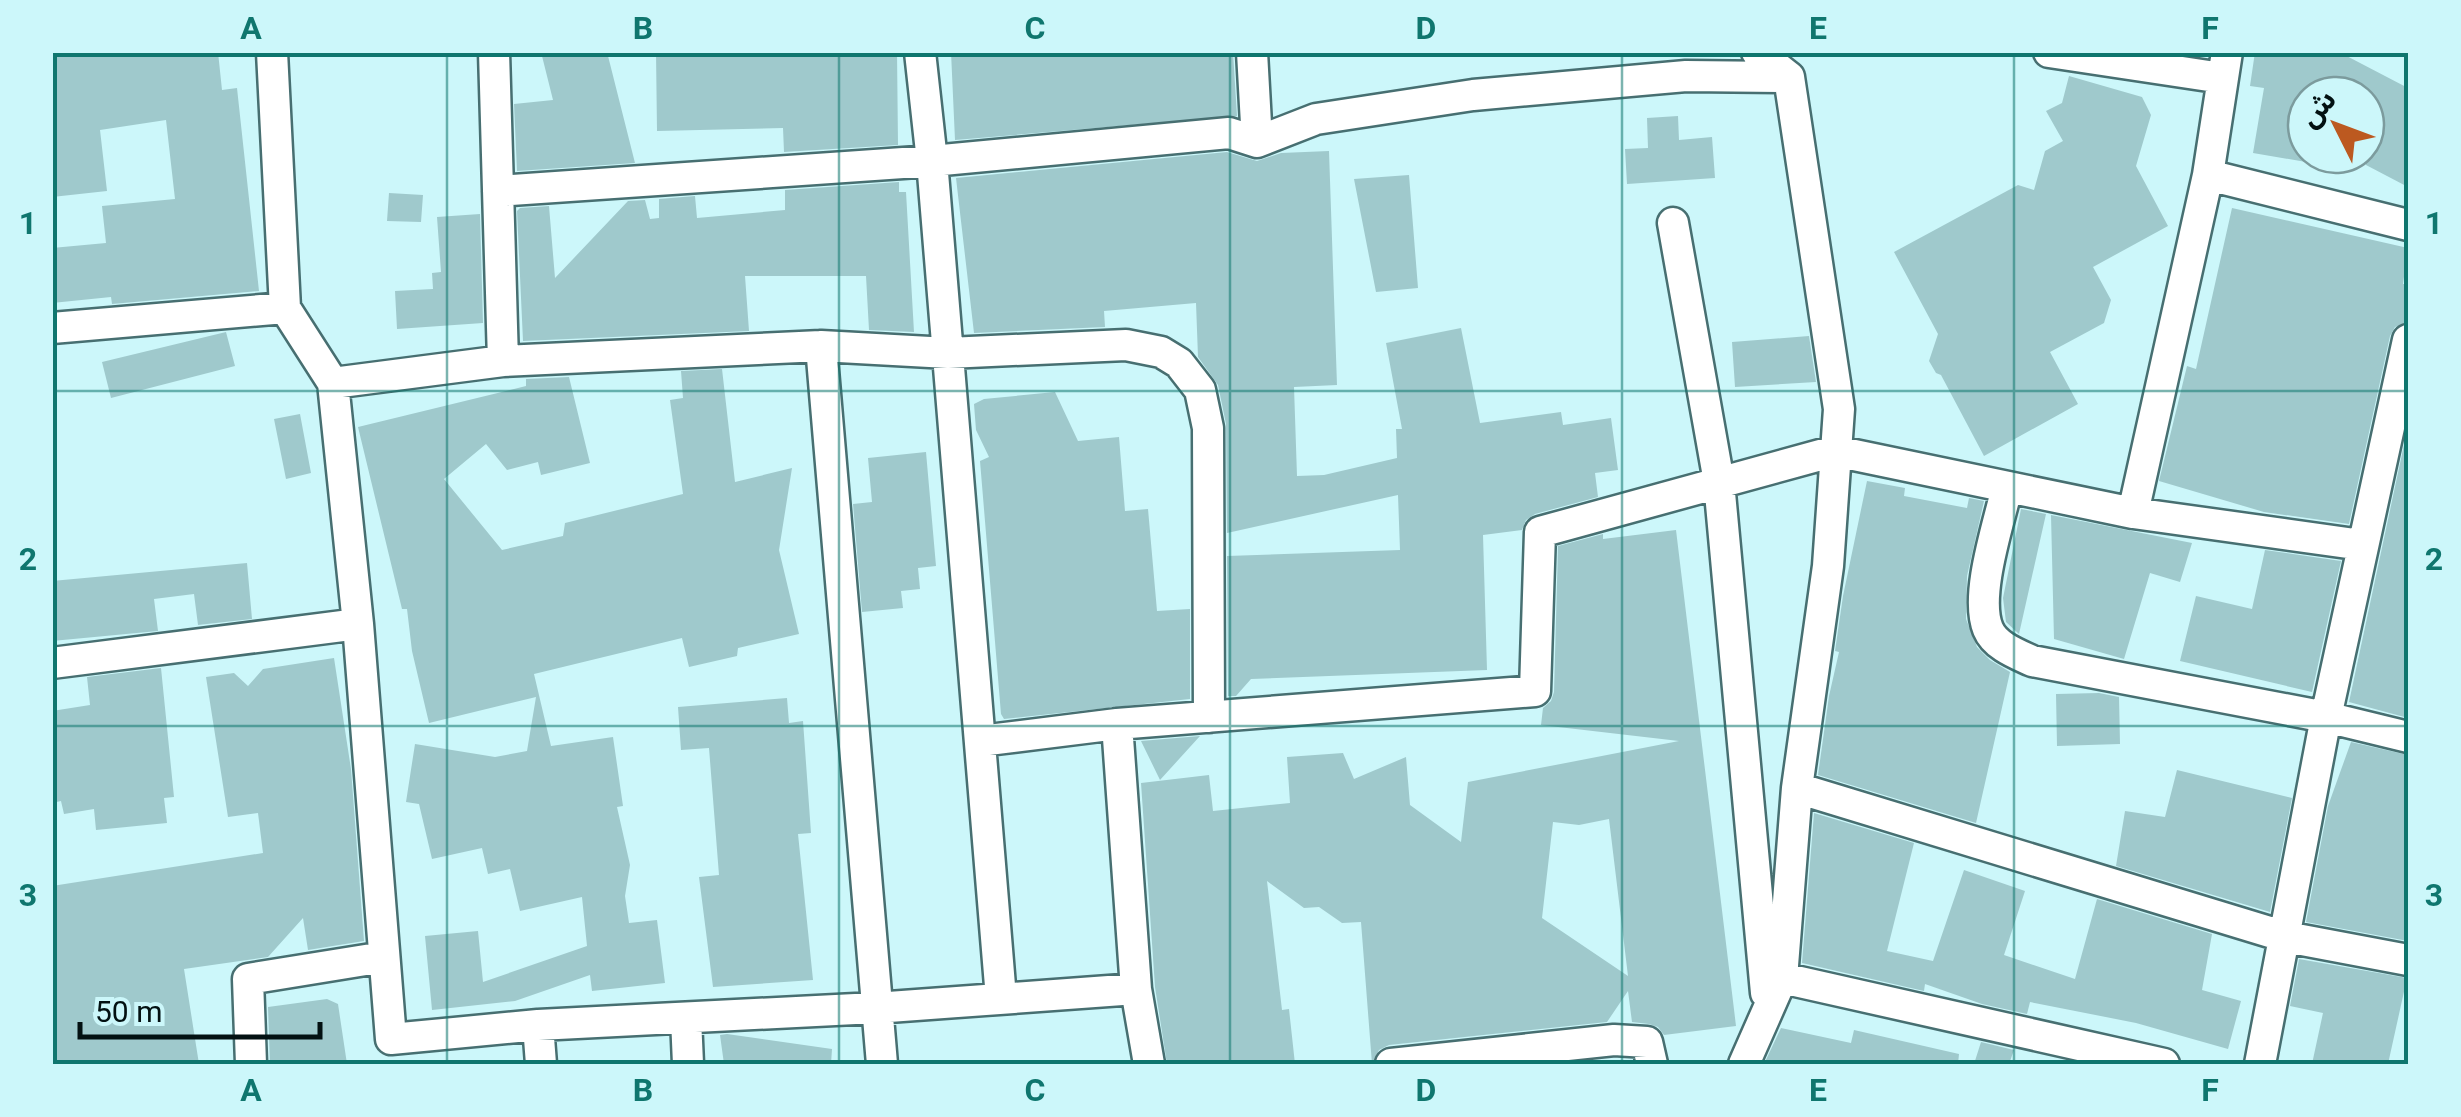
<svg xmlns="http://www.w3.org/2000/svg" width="2461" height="1117" viewBox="0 0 2461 1117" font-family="Roboto,'Noto Sans Arabic',sans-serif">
<rect width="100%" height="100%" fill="#ccf7fa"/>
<path fill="#9fc9cc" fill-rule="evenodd" d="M52 52H218L222 90 237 88 259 291 112 304 111 297 52 303V248L106 243 102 206 175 199 166 120 100 130 107 191 52 197Z
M541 52H607L635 163 517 171 514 104 553 100Z
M656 52H897L898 145 784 152 783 128 657 131Z
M951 52H1233L1237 116 955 140Z
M2255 52H2339L2408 88V187L2366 165V95H2306V162L2253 153 2264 88 2250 86Z
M2069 76 2142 97 2151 115 2136 166 2168 226 2093 267 2111 300 2104 323 2050 352 2078 404 1984 456 1941 375 1936 373 1929 361 1938 334 1894 252 2018 185 2034 190 2045 151 2063 141 2046 111 2062 103Z
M1678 116 1679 140 1712 137 1715 178 1627 184 1625 149 1648 148 1647 118Z
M1329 151 1337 385 1294 387 1297 476 1324 475 1397 458 1396 429H1402L1386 343 1461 328 1480 423 1561 412 1563 425 1611 418 1618 470 1595 473 1598 497 1535 514 1526 520 1522 530 1483 535 1487 670 1251 679 1236 696H1228L1227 556 1400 550 1398 495 1227 533 1226 424 1218 385 1198 357 1196 303 1104 311 1105 327 974 333 956 178 1227 152 1257 161 1281 153Z
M1409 175 1418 288 1376 292 1354 179Z
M899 182V192H906L914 332 869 330 866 276H745L749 331 523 341 517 211 520 208 549 206 555 278 628 201 645 200 650 219 659 218V199L695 196 697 218 785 210V190Z
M389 193 423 195 421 222 387 221Z
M2232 208 2408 248 2403 284H2408V322L2395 327 2390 336 2349 524 2264 512 2159 481 2187 366 2196 369Z
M480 214 483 323 397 329 395 291 433 289 432 273 441 272 437 217Z
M226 332 235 366 111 398 102 362Z
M1809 336 1816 382 1735 387 1732 342Z
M722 369 735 482 792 468 779 550 799 634 738 648 737 656 689 667 682 638 534 674 551 746 613 737 623 806 617 807 630 865 625 896 629 923 657 920 665 983 592 991 590 975 515 1001 432 1010 425 936 478 931 483 982 587 946 582 897 520 911 510 869 488 874 482 848 432 859 419 804 406 802 415 744 495 757 527 751 536 697 429 723 412 651 407 609H402L358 427 526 386V379L569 377 590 463 541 475 538 462 507 470 486 444 444 479 502 550 563 536 565 523 683 494 670 400 683 398 681 371Z
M1055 392 1078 441 1119 437 1125 511 1148 509 1157 611 1190 609V699L1004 719 1001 714 980 461 989 457 976 430 974 404 984 399Z
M300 414 311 473 286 479 274 419Z
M2408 426V718L2349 702Z
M926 452 936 566 918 568 920 589 901 591 903 608 862 612 853 504 872 502 868 458Z
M1867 481 1905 488 1904 496 1967 508 1969 498 1984 501 1967 576 1966 619 1977 647 1990 660 2010 672 1976 823 1818 775 1829 696 1839 652 1835 651 1843 596Z
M2021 509 2046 514 2019 634 2006 622 2003 598Z
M2051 515 2192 543 2180 582 2150 573 2124 659 2054 639Z
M1676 530 1736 1026 1664 1035 1658 1027 1649 1024 1632 1022 1628 991 1607 1022 1389 1045 1379 1050 1372 1064 1361 922 1342 923 1319 907 1304 908 1267 881 1282 1010 1289 1009 1295 1064H1167L1155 987 1141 783 1209 775 1213 811 1290 803 1287 757 1343 753 1354 779 1406 757 1410 805 1461 842 1468 782 1679 741 1541 725 1543 708 1551 701 1554 692 1558 546 1603 534V539ZM1609 819 1628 976 1542 918 1553 822 1579 825Z
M2265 550 2341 561 2312 692 2180 661 2196 596 2252 609Z
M247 563 252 619 198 625 194 594 154 599 158 631 52 641V581Z
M334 658 351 769 364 941 308 950 303 918 268 957 184 969 199 1064H52V886L263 853 258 813 228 817 206 677 234 673 248 686 263 669Z
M161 668 174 797 164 798 167 823 96 830 94 809 64 814 61 801 52 803V711L90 705 87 677Z
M2099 693 2119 697 2120 744 2057 746 2056 694Z
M787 698 789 723 803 721 811 833 798 834 813 980 713 987 699 877 719 875 709 748 681 750 678 707Z
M1200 736 1160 780 1141 741Z
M2351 742 2408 755V941L2306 922 2328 806Z
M2177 770 2292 798 2270 912 2116 866 2125 811 2165 817Z
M1814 813 1914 843 1887 951 1933 961 1964 870 2025 891 2004 955 2075 979 2097 899 2212 934 2202 990 2241 1001 2228 1049 2136 1023 2030 1002 2027 1014 1982 1004 1925 984 1924 991 1802 963Z
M2299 959 2407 978 2388 1064H2312L2323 1013 2290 1006Z
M327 999 338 1004 347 1064H270L268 1007Z
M1781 1028 1851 1043 1854 1030 1959 1054 1958 1064H1764Z
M727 1034 832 1049 831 1064H724L720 1035Z
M1981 1042 2014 1050 2009 1064H1974Z"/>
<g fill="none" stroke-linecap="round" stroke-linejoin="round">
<defs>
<path id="minor" d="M272 52 285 308 333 383 358 624 391 1039 538 1025 875 1008 1136 989
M494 52 503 361
M920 52 932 161 1001 998
M1252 52 1257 142
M2049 52 2222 78
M2208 175 2408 225
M498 191 932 161 1229 133 1257 142 1316 119 1473 95 1686 76 1789 77
M1673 223 1719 482 1766 993
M52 328 285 308
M821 346 882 1064
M333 383 503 361 821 346 948 353 1126 345 1161 352 1179 363 1200 390 1208 428 1209 717
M2007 487C1999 523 1974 595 1988 629 1995 646 2017 654 2032 661L2326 717 2408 737
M2133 513 2208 175 2227 52
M52 663 358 624
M1117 724 1136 989 1149 1064
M980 741 1117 724 1535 691 1540 532 1835 451 2133 513 2362 545
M1797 788 2286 937 2408 960
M1782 978 2164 1064
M686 1018 688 1064
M538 1025 541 1064
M251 1064 248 979 384 957
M1391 1064 1614 1040 1647 1042 1652 1064
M1744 1064 1782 978 1797 788 1828 566 1839 409 1789 77 1757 52
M2260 1064 2326 717 2408 340"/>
</defs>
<use href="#minor" stroke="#476f71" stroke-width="35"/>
<use href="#minor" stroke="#fff" stroke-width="30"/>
</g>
<path fill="none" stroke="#0f766e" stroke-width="2.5" stroke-opacity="0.55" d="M447 52V1064M839 52V1064M1230 52V1064M1622 52V1064M2014 52V1064M52 391H2408M52 726H2408"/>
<rect width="2461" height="1117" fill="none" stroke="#ccf7fa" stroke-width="110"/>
<g transform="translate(2336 125) rotate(312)"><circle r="48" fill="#ccf7fa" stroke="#7c9b9d" stroke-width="2.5"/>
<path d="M0-8L18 38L0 25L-18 38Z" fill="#bc5920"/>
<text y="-15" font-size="28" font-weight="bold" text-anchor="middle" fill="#031112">ش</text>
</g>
<path d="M80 1022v15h240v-15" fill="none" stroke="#031112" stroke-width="5"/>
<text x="95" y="1022" font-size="30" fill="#031112" stroke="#ccf7fa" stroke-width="8" paint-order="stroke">50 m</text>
<rect x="55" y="55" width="2351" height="1007" fill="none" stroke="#0f766e" stroke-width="4"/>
<g font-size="32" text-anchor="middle" font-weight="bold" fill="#0f766e">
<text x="251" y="39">A</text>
<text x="643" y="39">B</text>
<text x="1035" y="39">C</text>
<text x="1426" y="39">D</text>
<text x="1818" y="39">E</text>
<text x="2210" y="39">F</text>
<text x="28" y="234">1</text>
<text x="2434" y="234">1</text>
<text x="28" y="570">2</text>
<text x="2434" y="570">2</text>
<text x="28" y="906">3</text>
<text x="2434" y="906">3</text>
<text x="251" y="1101">A</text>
<text x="643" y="1101">B</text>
<text x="1035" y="1101">C</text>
<text x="1426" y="1101">D</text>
<text x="1818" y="1101">E</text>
<text x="2210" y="1101">F</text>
</g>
</svg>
